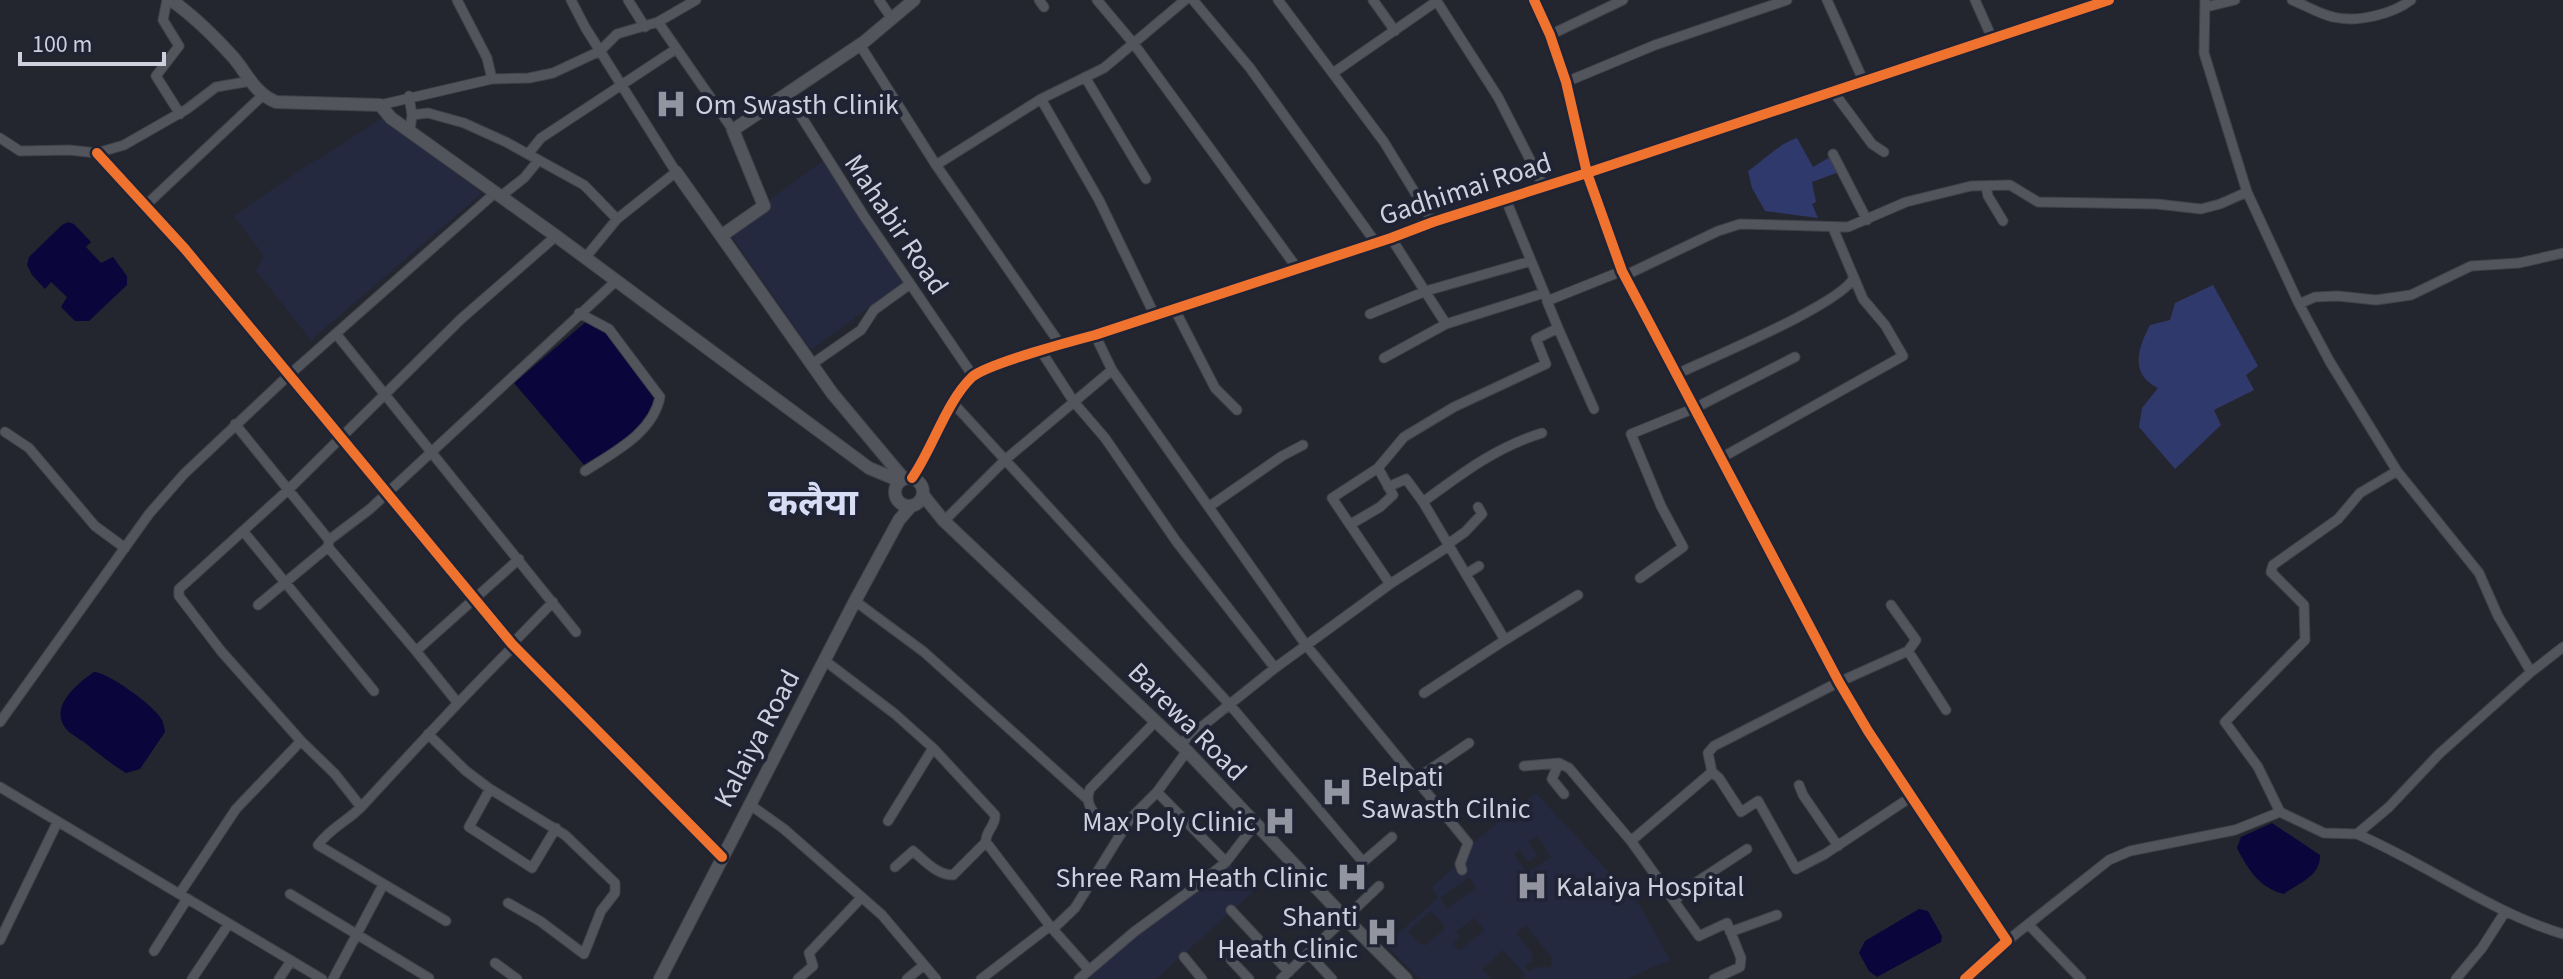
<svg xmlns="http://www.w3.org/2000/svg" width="2563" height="979" viewBox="0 0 2563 979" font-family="'Source Sans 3','Noto Sans Devanagari',sans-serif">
<rect width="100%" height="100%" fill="#24262f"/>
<path fill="#24293f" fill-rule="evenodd" d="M382 118 482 193 311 340 256 271 264 256 234 216 315 160 320 159Z
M826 159 902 283 811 350 727 230Z
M1536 793 1640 906 1670 960 1626 979H1522L1525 974 1503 950 1482 969 1491 979H1420L1386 945 1438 898 1432 887 1462 861 1475 841ZM1537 836 1551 857 1527 873 1514 854 1520 850 1528 862 1538 855 1528 842ZM1469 877 1476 888 1447 909 1440 898ZM1431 911 1443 924 1444 930 1424 946 1421 943 1419 944 1408 931ZM1474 918 1485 930 1459 951 1453 943 1460 937 1456 932ZM1526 925 1553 959 1551 962 1553 965 1548 969 1545 966 1541 969 1538 966 1529 972 1525 967 1534 960 1531 956 1533 955 1516 933Z
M1228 862 1257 888 1156 979H1091L1087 975Z"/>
<path fill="#30396b" d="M1797 138 1813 167 1830 157 1839 172 1812 182 1816 202 1812 204 1818 218 1765 211 1752 188 1748 171C1764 160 1778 144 1797 138Z
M2213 285 2258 366 2246 375 2254 390 2214 410 2221 425 2175 469 2139 427 2142 408 2158 388C2129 374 2138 348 2150 325L2170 320 2175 303Z"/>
<path fill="#0a053a" d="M68 222 74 224 91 242 86 247 101 263 113 257 127 276V285L89 321H75L61 307 67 297 51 282 45 289 32 275 27 265 29 257 62 225Z
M587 321 608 334 657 398C646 430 612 448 585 466L514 383Z
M94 672C108 672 156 707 162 720 164 724 164 728 165 732L140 769 126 773C112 765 102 756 90 747 84 741 75 737 69 732 46 710 75 685 94 672Z
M2272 823 2320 855C2321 876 2299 883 2284 894 2259 888 2248 869 2237 848L2241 837Z
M1919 909 1928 911 1942 936 1941 942 1877 977 1869 971 1859 953 1865 941Z"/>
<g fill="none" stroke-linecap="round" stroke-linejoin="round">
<defs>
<path id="street" d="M167 0 163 20 179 46 156 76 180 114
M457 0 487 58 492 79
M571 0 585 27 676 172 617 219
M628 0 645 27
M879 0 892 19
M1039 0 1044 7
M1097 0 1134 44 1297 268
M1193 0 1250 68 1376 243
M1278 0 1384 142 1433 222
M1373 0 1395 31
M1436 0 1498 97 1543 185
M1534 0 1550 35 1566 82 1587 173 1622 271 1839 682 1868 731 2007 941 1965 979
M1827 0 1863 80
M1975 0 1992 38
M2205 0 2204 53 2247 192 2299 304 2330 362 2397 471 2479 573 2498 616 2531 672
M2292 0C2305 5 2319 14 2333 17 2357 23 2393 14 2411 0
M2206 7 2235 0
M658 22 733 130
M1550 35 1623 0
M860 45 936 165 1060 344
M1333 73 1437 1
M1085 77 1146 179
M1566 82 1655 45 1787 0
M1832 90 1872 144 1884 152
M787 94 864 216 973 376
M409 96 412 115 410 130
M1041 99 1099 200 1155 316
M380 105 492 79 529 78 553 73 600 51 617 34 658 22 696 0
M412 115 428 113 464 123 506 142 584 185 617 219 585 258
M0 138 20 151 69 150 97 153 124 145 187 109 216 87 251 81
M97 153 185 249 512 644 722 857
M528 154 541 138 676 49
M1833 154 1867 220
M936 165 1041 99 1104 68 1185 0
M1986 186 1988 196 2003 221
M501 196 524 178 538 161
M1506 200 1546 297
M145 206 262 96
M1391 238 1446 324 1544 293
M1624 276 1718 231 1740 224 1848 227 1906 202 1971 186 2010 185 2038 202 2157 204 2201 209 2220 204 2247 192
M2299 304 2315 297 2338 296 2376 300 2411 295 2471 266 2519 263 2563 253
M1174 308 1215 388 1237 410
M579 313 609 329 660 397C653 433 614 452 585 471
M1370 314 1426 291 1531 261
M1558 328 1594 409
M337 335 576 632
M1095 335 1112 370 1306 645 1468 843 1460 864 1462 870
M1041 351 1074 402 1105 438 1176 541 1275 668
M1384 358 1446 324
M812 364 861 330 874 310 910 284
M1677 374C1708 359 1844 303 1854 277
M953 403 1230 705 1363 862 1392 837
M235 424 329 540
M5 432 29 448 95 526 125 548
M1721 458 1903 356 1885 325 1863 299 1833 228
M1388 487 1406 479 1423 502C1461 474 1496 447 1542 433
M1423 502 1505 640 1578 595
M1210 506 1282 456 1303 445
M944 521 1006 459 1112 370
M1351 524 1380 507 1393 495 1378 468 1404 437 1454 407 1546 364 1536 339 1558 328 1547 301 1622 271
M243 531 374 691
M1448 544 1465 532 1482 514 1478 507
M328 547 416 651
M1466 574 1479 566
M1640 578 1683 547 1661 506 1631 434 1695 408 1795 357
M1390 584 1449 546
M855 601 924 652 1086 798
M258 605 328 547 329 540 370 509 616 281
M512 644 553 602
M1908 651 1946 710
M824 660 895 714 933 748 995 815C996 826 985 831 986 842L1050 926 1089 970
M1424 693 1505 640
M457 702 416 651 519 559
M0 722 149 514 184 474 289 375 496 192
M428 734 466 771 490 789 565 835 615 883V893L601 911 584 954 540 921 508 903
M1180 744 1275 668 1390 584 1332 498 1378 468
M1559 763 1552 779 1564 794
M1524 766 1559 763 1569 768 1631 841 1712 772 1708 753 1714 746 1839 682 1908 651 1916 640 1891 605
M1712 772 1719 778 1741 812 1758 801 1796 869 1825 854 1911 797
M1416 779 1469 743
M1799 785 1803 795 1838 846
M0 787 322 979
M490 789 469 827 532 868 556 828
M1157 792 1226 862
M749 804 784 829 882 915 936 979
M361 807 335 774 301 741 221 651 179 596V589L288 490 461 319 556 236
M2280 812 2258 767 2225 722 2305 640 2304 605 2271 572 2273 565 2338 519 2360 493 2397 471
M888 821 933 748
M1120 834C1105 822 1081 810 1090 789L1155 722
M2357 834C2427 864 2490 912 2563 934
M1631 841 1699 936 1727 923 1741 958 1740 967 1714 979
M895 867 913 851C925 861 937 875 953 875L986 842
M180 893 236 809 301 741
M290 894 429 978
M1674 901 1692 885 1747 849
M1231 910 1289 972
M446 921 318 845C332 826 349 821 364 804 413 751 462 697 514 646
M2029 925 2081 979
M1053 929 1075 908 1130 819 1157 792 1187 751
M1730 932 1777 915
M0 940 57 823
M2007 941 2109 860 2130 851 2235 830 2280 812 2324 833 2357 834 2389 807 2439 754 2531 672 2563 647
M154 951 187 899
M1309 954 1332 979
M1184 957 1202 979
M1231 960 1249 979
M495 963 517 979
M192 979 228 925
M279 979 291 961
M333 979 383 885
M798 979 813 966 809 953 862 897
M907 979 924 965
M981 979 1050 926
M1079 979 1134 932 1198 885 1226 862 1256 823
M1281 979 1379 886
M2456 979 2482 948 2505 912"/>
<path id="secondary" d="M171 0C194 16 214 36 233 57 247 73 254 93 276 102L380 105 391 118 556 236 869 468 900 481
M676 172 832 393 904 479
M721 236 764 206 733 130 864 42 914 0
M912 478C933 448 946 402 972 377 987 364 1072 341 1095 335L1391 238 1433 222 1587 173 2109 0
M895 492a14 14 0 1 1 28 0a14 14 0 1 1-28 0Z
M923 495 944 521 1187 751 1345 918 1406 979
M660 979 855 601 899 520 911 506"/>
</defs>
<use href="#street" stroke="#40424a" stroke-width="11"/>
<use href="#secondary" stroke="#40424a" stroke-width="14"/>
<use href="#street" stroke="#52555b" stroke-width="9"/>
<use href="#secondary" stroke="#52555b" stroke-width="12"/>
<defs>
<path id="cycleway" d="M1534 0 1550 35 1566 82 1587 173 1622 271 1839 682 1868 731 2007 941 1965 979
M97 153 185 249 512 644 722 857
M912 478C933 448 946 402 972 377 987 364 1072 341 1095 335L1391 238 1433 222 1587 173 2109 0"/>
</defs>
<use href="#cycleway" stroke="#1f2334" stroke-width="15"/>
<use href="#cycleway" stroke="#ef722f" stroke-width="10"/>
</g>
<defs>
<symbol id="hospital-bare" viewBox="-9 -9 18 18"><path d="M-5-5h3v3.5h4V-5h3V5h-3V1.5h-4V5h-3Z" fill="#9295a0" stroke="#1f2334" stroke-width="2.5" paint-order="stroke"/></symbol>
</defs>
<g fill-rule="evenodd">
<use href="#hospital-bare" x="649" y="82" width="44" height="44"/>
<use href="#hospital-bare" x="1315" y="770" width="44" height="44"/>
<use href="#hospital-bare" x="1258" y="799" width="44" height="44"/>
<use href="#hospital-bare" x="1330" y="855" width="44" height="44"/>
<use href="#hospital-bare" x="1510" y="864" width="44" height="44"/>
<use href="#hospital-bare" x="1360" y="910" width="44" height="44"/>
</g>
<g text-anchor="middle" stroke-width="8" stroke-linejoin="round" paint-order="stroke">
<g font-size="28" fill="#ced1dd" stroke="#1f2334" text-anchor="start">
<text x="695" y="114">Om Swasth Clinik</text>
<text x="1361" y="786">Belpati<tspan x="1361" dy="32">Sawasth Cilnic</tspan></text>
<text x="1256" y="831" text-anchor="end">Max Poly Clinic</text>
<text x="1328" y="887" text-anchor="end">Shree Ram Heath Clinic</text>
<text x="1556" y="896">Kalaiya Hospital</text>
<text x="1358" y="926" text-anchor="end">Shanti<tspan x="1358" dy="32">Heath Clinic</tspan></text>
</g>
<g font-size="28" fill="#ced1dd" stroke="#1f2334">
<text transform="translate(1465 188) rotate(-18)" y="10">Gadhimai Road</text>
<text transform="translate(897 224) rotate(56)" y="10">Mahabir Road</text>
<text transform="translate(1188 721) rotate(45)" y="10">Barewa Road</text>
<text transform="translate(756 738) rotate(-62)" y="10">Kalaiya Road</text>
</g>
<g font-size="36" font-weight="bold" fill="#d7ddf5" stroke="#1f2334">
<text x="813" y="515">कलैया</text>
</g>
</g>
<path d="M20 52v12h144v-12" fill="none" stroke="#ced1dd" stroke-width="4"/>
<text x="32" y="52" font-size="24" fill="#ced1dd" stroke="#1f2334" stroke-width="6" paint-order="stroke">100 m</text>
</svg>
